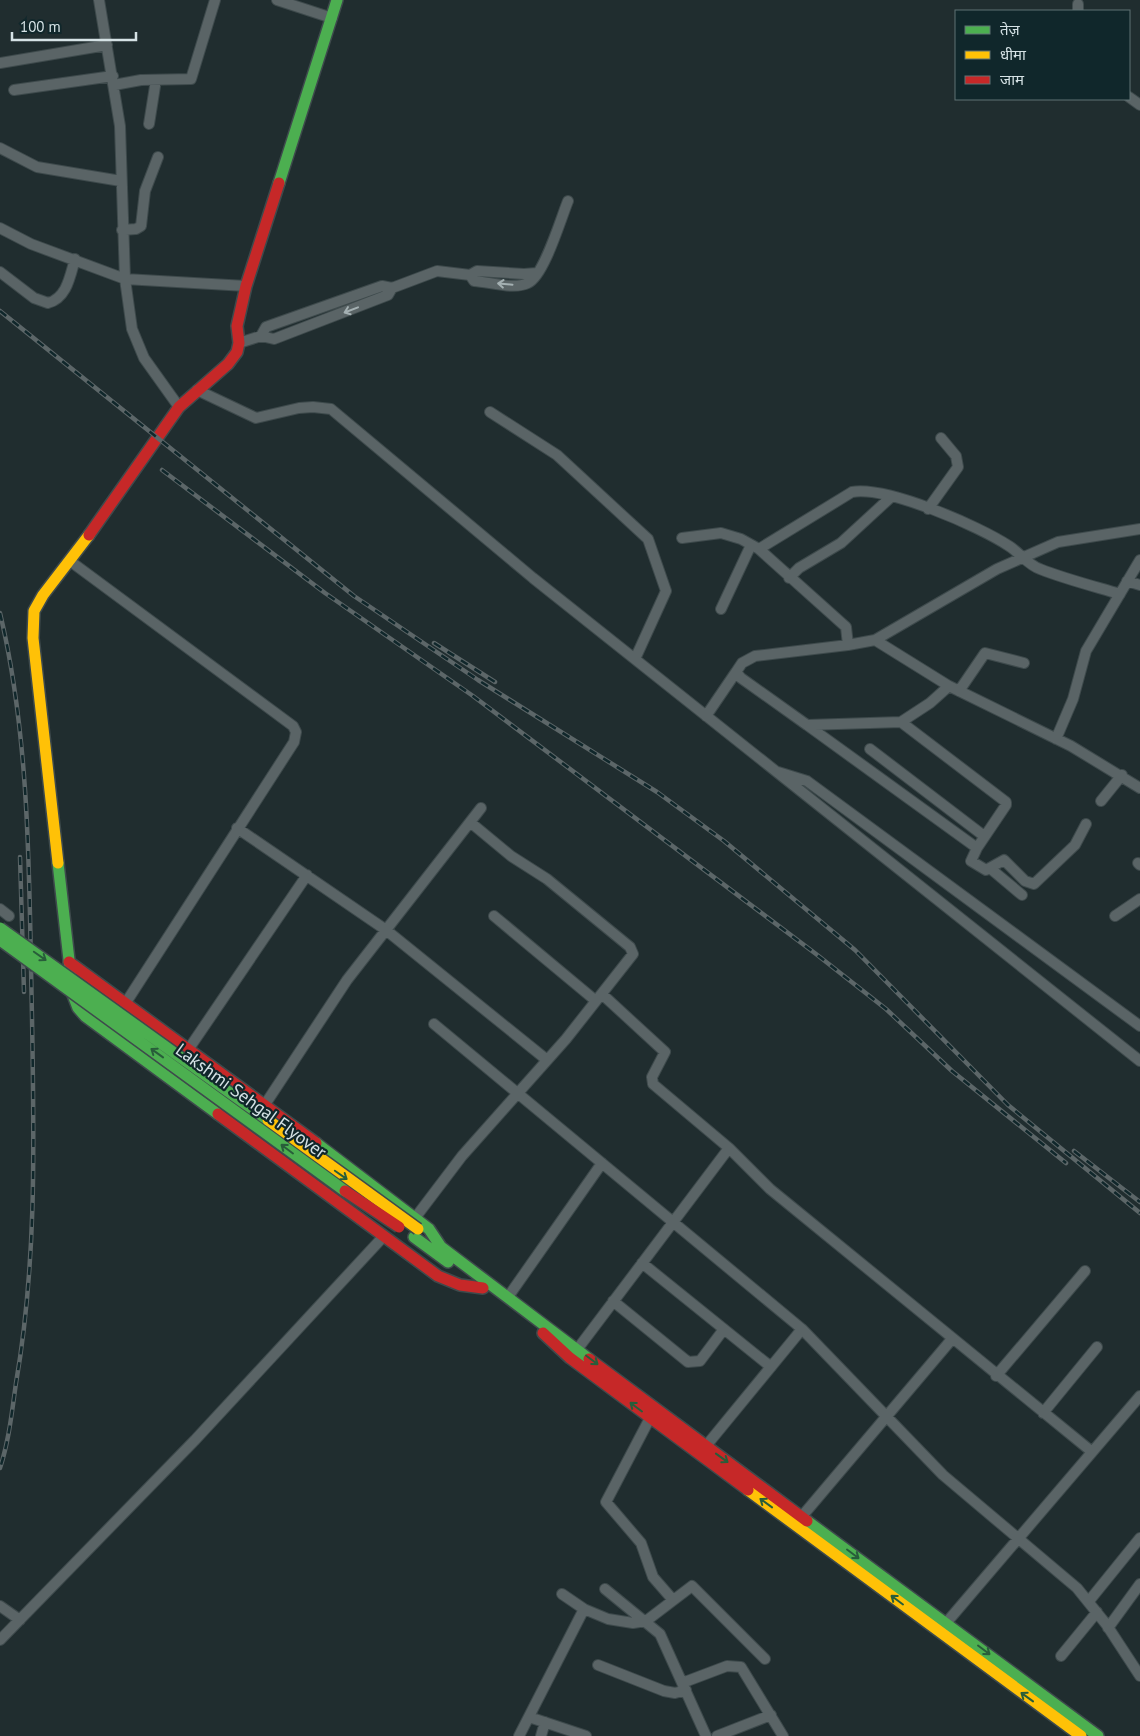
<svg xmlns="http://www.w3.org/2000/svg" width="1140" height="1736" viewBox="0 0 1140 1736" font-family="'PT Sans','Noto Sans Devanagari',sans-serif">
<rect width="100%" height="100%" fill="#202d2f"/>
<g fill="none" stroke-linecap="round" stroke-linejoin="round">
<defs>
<path id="street" d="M99 0 120 126 125 279 132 329 144 358 179 407
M277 0 332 18
M1078 11V4
M0 63 107 45
M114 85 141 80 191 79 215 0
M14 90 113 76
M1129 97 1140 105
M149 124 156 80
M0 148 37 167 121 181
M0 228 31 244 125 279 246 286
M122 230 136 229 141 226 145 191 158 157
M0 272 34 298 48 303C67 298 70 276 75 259
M470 275 474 281C490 282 514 290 528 283 544 276 561 218 568 201
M261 336 266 327 382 286 392 288 437 271 470 275 477 271 524 274 537 273
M239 343 261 336 274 339 388 295 392 288
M197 390 256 418 299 408 313 407 331 409 533 578 1140 1061
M490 412 557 455 648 539 666 591 635 659
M928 509 958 467 956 456 941 438
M682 538 721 533 741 539 759 549 846 627 848 645
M759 549 852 492C887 486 979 526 1009 546 1020 553 1028 565 1040 569 1065 579 1093 586 1120 594
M70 561 293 726 296 732 294 742 125 1004
M789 578 799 568 841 543 891 497
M1127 581 1140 585
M721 609 751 545
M875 640 949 686 1071 746 1140 788
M949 686 930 703 901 722 807 725 741 678 736 672 742 663 755 656 848 645 875 640 997 569 1058 542 1140 529
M959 691 985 653 1024 663
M706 716 736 672
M901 722 1006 802V805L977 848
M807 725 977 848 971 861 986 870 1004 860 1025 881 1034 884 1075 845 1086 824
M1056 739 1073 699 1086 651 1140 560
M870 749 984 836
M778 772 807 781 1140 1026
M1101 801 1122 775
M237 828 386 930 547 1060
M1138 863 1140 865
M991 869 1022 895
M0 909 9 916
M494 916 596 1001
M1115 916 1140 899
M603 995 665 1052 652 1077 653 1084 729 1148 770 1189 1091 1451
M434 1024 802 1329 943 1475 1077 1588 1106 1624 1140 1676
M188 1050 307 875
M264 1106 347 980 481 808
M415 1218 462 1156 566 1039 633 954 630 947 547 879 511 856 470 822
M642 1263 771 1367
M508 1297 602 1163
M613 1301 688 1362 700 1361 724 1329
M573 1355 729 1148
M996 1376 1085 1271
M1043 1413 1097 1347
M650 1418 606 1502 641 1543 653 1577 673 1600
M706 1446 802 1329
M798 1521 952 1339
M605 1589 660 1634 706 1736
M562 1594 584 1609 608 1619 633 1623 646 1621 692 1586 765 1659
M1089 1601 1140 1538
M0 1606 20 1620
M947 1622 1140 1396
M1108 1628 1140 1584
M0 1640 195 1440 383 1237
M1061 1656 1097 1612
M598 1665 664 1691 675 1693 686 1690
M682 1683 727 1666 741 1667 783 1736
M529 1717 586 1736
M519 1736 584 1609
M541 1736 545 1722
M717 1736 771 1715"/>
<path id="fast" d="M279 183 337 0
M58 863 73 995 78 1008 85 1016 218 1114
M316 1143 429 1229 441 1247 589 1359
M414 1237 448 1262
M807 1521 1098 1736"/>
<path id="slow" d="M58 863 33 638 34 611 43 595 89 535
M748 1490 1081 1736"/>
<path id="jam" d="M89 535 179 407 228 364 237 352 239 343 237 326 246 286 279 183
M69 962 316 1143
M218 1114 438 1276 460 1285 483 1288
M543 1333 570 1358 748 1490
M589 1359 807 1521"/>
</defs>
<use href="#street" stroke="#3e4a4c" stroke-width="12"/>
<use href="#fast" stroke="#3e4a4c" stroke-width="14"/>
<use href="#slow" stroke="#3e4a4c" stroke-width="14"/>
<use href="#jam" stroke="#3e4a4c" stroke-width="14"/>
<use href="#street" stroke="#5a6466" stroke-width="10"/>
<use href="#fast" stroke="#4caf50" stroke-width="11"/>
<use href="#slow" stroke="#ffc107" stroke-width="11"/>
<use href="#jam" stroke="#c62828" stroke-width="11"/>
<defs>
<path id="rail" d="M0 311 354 596 478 680 657 792 724 841 855 950 1008 1105 1140 1213
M162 470 325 593 473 696 816 954 886 1009 952 1071 1066 1163
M0 613C31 743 29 884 32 1017 34 1140 37 1262 16 1383 12 1411 9 1441 0 1468
M434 643 495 682
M20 857 24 992
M1074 1151 1140 1202"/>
</defs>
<use href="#rail" stroke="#5c6668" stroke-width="4.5"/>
<use href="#rail" stroke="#10272b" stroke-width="2.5" stroke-dasharray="8" stroke-linecap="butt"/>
<defs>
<path id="fast-bridge" d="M0 928 268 1120
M0 940 345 1191"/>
<path id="slow-bridge" d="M268 1120 418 1229"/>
<path id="jam-bridge" d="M345 1191 399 1227"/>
</defs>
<use href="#fast-bridge" stroke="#3e4a4c" stroke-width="14" stroke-linecap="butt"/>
<use href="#slow-bridge" stroke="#3e4a4c" stroke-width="14" stroke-linecap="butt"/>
<use href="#jam-bridge" stroke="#3e4a4c" stroke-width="14" stroke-linecap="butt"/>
<use href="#fast-bridge" stroke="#4caf50" stroke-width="11"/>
<use href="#slow-bridge" stroke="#ffc107" stroke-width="11"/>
<use href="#jam-bridge" stroke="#c62828" stroke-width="11"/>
</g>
<defs><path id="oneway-shaft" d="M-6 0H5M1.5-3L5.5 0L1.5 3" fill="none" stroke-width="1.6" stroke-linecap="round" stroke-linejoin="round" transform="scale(1.25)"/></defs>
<g stroke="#a4b0b2">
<use href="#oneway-shaft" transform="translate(505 284) rotate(-175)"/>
<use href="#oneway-shaft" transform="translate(351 310) rotate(159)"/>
</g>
<g stroke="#285d3a">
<use href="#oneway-shaft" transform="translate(40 956) rotate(35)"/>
<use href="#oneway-shaft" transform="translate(157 1053) rotate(-144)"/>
<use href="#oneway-shaft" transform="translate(287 1149) rotate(-143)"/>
<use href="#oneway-shaft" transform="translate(341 1175) rotate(35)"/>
<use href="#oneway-shaft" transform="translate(592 1360) rotate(37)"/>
<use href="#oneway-shaft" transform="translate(636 1407) rotate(-143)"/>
<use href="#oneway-shaft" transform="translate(722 1458) rotate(36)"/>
<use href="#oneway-shaft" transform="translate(766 1503) rotate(-144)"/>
<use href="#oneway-shaft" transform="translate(853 1554) rotate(37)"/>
<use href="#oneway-shaft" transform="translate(897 1600) rotate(-143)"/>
<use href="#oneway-shaft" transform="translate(984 1650) rotate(37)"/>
<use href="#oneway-shaft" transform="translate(1027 1697) rotate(-144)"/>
</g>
<g text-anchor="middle" stroke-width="4.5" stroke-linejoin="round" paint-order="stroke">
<g font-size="18" fill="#d5e2e5" stroke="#10272b">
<text transform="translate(251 1101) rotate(36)" y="6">Lakshmi Sehgal Flyover</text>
</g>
</g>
<rect x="955" y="10" width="175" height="90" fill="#10272b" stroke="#5f7275"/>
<rect x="965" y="26" width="25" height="8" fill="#4caf50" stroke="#5f7275"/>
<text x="1000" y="35" font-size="15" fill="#d5e2e5">तेज़</text>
<rect x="965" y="51" width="25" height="8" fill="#ffc107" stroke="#5f7275"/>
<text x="1000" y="60" font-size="15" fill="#d5e2e5">धीमा</text>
<rect x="965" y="76" width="25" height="8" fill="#c62828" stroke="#5f7275"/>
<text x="1000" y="85" font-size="15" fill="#d5e2e5">जाम</text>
<path d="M12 32v8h124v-8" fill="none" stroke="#d5e2e5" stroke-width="2.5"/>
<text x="20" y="32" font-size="15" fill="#d5e2e5" stroke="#10272b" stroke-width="4" paint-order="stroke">100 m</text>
</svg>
